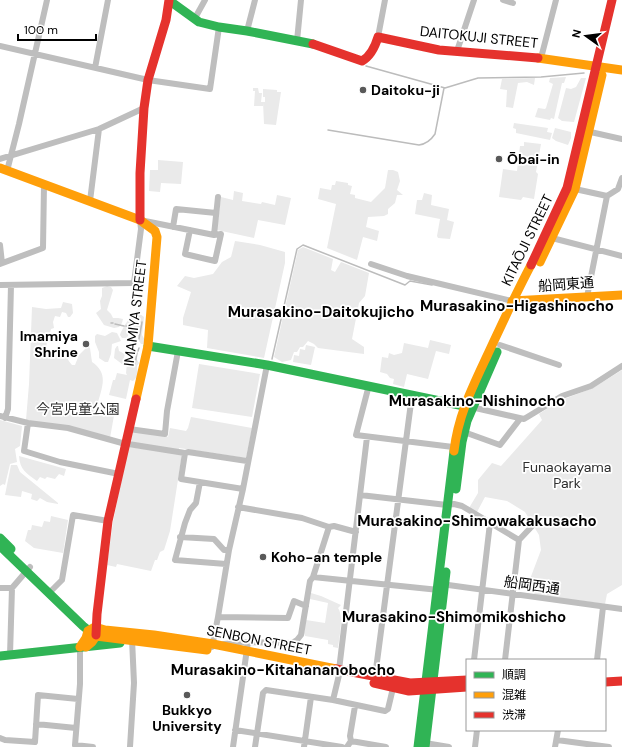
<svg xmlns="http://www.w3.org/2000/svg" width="622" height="747" viewBox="0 0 622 747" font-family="'DM Sans','Noto Sans JP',sans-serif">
<rect width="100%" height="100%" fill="#fff"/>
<path fill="#eaeaea" d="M566 77 564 83H562L554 119 551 118 550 120 535 117 538 108 545 109 546 108 553 84 549 82 550 78Z
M535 78 534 85 527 82 518 83 513 108 506 107 507 90 500 89 502 79Z
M581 78H586L574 122 562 121 558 118 566 88 571 89 576 87Z
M253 88H258L259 93H262L261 102H263V106H254L255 91H253Z
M263 89 277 90V92H281L276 125 264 124 263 102H265V97H263Z
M514 123 548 128 547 132 552 133 550 140 516 133V129L513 128Z
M555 128 571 132V138L568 145 556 141 552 138Z
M524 142 541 144 536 172 538 174 534 199 523 197 521 200 499 197 503 169 517 171 520 146H524Z
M158 160 183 162 181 184 161 183 160 192 149 191 150 170H158Z
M388 170H393L398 172 400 181 397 190 403 195H397L395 203 388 209V214L384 216 368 217 366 227 379 231 377 241 363 237 357 260 327 248 336 204 318 199 320 188 331 190 332 185H335L336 181 348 183V185L352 186 350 194 355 195V198L371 202 385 188Z
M234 191 243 193 242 201 261 204 262 202 275 205 277 195 291 198 285 225 258 220 254 238 217 230 221 197 233 200Z
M424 193 432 195 431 205 449 209 447 220 454 222 450 239 438 238 437 236 440 219 415 214 417 200H422Z
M235 241 260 245 285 252V263L264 358 207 348 208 330 183 325V318L191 292 177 286 185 276 194 278 213 274 222 262 231 257Z
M303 247 333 259 331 270 335 272 341 262 369 273 365 296 359 303 352 339 364 347V354L318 348 314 344 308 341 303 347H300L297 352H294L291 360 282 362 274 357 298 250Z
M107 286 111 287 113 290 107 310 111 314 113 318H118L123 319 122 323 119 327 114 328 104 325 96 313 101 309 100 301 102 296V288Z
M63 302 72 304 73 313 70 317H68L66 313 62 312 60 317 55 316 53 322 54 328 51 329C49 339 45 341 47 352L50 351 52 355 54 353 59 354 61 350C66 354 67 360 72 365H75L79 355 88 346 90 348 92 362C110 374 101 389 97 406L115 410 110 438 26 420 29 384 32 307 46 309 61 308Z
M140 314 144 317 142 335 145 340 144 344H141L139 341 137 331 129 333 127 338H122L120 335C121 331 129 317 133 315 133 315 139 314 140 314Z
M112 332 117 333 121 341 112 344 111 354 108 362H105L99 358V352L95 342V336L97 334 105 336Z
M430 340 451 345 449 354 436 351 428 379 407 374 404 387 393 384 394 379 390 378 387 374 380 372 382 357 388 358 389 353 394 355 402 353 404 343 428 348Z
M306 345 315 347 311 365 293 362 294 355 299 356 300 349 305 350Z
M117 346H118L119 351 125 354 124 358 128 359 136 358 139 363 137 366 138 376 133 381 130 380 126 399 109 395 113 380H115L117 373 127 375 126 373 127 363 122 364 114 358 115 349Z
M199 364 260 374 252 417 192 408Z
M622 370V585L607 594 605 604 536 595 527 587 541 550 539 535 525 512 507 501 485 497 477 512 469 508 478 493V480L492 463 501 466 542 420 539 414 559 401 593 388Z
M191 417 252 428 246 458 179 448V451L132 442 131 440 132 431 168 437 170 428 186 431 188 428Z
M0 420 22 426 20 446 15 449 17 462 10 464 5 485 3 484 0 486Z
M128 447 182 454 170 531 164 550 160 552 157 560H155L151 571 117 564 116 567 107 565 113 522Z
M19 456 66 469 64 476 59 474 55 479 47 477 45 479 40 477 37 481C26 473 20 470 19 456Z
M11 465H17L20 472 58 503V504L47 502 40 498 37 501 31 499 32 494 22 491 21 497 5 495Z
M51 516 68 520 63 553 34 548 25 541 28 530H31L32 525 42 527 44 521 50 522Z
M311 593 321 596 341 605 338 608C344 616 339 638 338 648L333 647V645L328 644V640L305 636 304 633 306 620 325 623 328 603 310 599Z"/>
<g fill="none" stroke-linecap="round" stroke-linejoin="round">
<path stroke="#bcbcbc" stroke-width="1.5" d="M366 66 445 88 478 78 541 77 584 73
M328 130 419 145C426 144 431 140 435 134L444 88
M111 323H113
M115 324 124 326
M126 326 138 329
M139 339 142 322
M138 351 139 348
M272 359 297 249 303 245 405 285 410 281 432 285
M135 364 137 353"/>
<path stroke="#bebebe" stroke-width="6" d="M503 0 513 3
M195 18 205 0
M247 31 255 0
M378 37 385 0
M297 41 301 0
M0 46 148 80 210 89 219 27
M457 51 474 0
M541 58 556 0
M95 68 108 0
M586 131 622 139
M0 159 99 129 144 108
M7 171 19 124 47 0
M575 189 607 196
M90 201 99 129
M173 227 176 209 216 213
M214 235 218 197
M552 238 622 256
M0 245 2 263
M0 264 43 248 44 185
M371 264 407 276 512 301
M0 285 134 283 141 229 140 220 214 235 221 234 215 261 185 254 190 230
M587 297 607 196 618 189 622 178
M500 345 559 365
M369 385 356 435 453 447
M471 407 524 419 562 396 591 386 622 366
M0 416 28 423 68 428 122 443 185 453 188 452 247 461
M5 418 8 409 11 285
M28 423 24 451 60 462 119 474
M129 429 165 434 167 411 178 351
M464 432 500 445 520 419
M185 453 181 479 243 489
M200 482 196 503 190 510 185 523 175 560 226 564
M360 495 447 505 454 504 462 506 519 540
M238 507 302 518 329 527 334 526 356 532
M180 537 214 539 224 550H229
M313 577 439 590
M441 584 622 609
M0 588H12L10 655
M12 588 30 567
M49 593 62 580 73 515 108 521
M218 617 229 550 243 489 267 365
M224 644 248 642
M80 647V684L75 745 93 747
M212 647 218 617 288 618 294 601 306 606
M474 660 490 523
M505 660 519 540 536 522
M597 660 603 607
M339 670 367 437
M375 677 412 395
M333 700 339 675
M36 724 76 728
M235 730 342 747
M0 738 5 740 35 742 38 695 78 699
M557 740 609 747
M351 741 386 747
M425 743 449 747
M130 747 134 683 132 639
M233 747 248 642 292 643 297 640 301 635 310 581 313 577 329 527
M255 747 263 693 266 690 333 700 385 711 388 709 393 688
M304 747 311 697
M347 747 351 741 350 736 355 706
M475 747 477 730
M555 747 558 730"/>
<path stroke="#30b455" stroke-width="9" d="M170 1 199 22 219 27 247 31 313 44
M148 346 267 365 464 406
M456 489 462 442 467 421 497 352
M0 538 11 549
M0 546 83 626 93 634
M0 656 120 643
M418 747 454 451
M425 747 446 572"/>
<path stroke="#ff9f0a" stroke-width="9" d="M538 58 622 70
M0 168 140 220 155 231 157 237 148 346 136 399
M540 262 575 189 602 75
M512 301 622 295
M454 451C458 416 472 388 487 356 501 326 515 295 531 265
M80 647 86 638 88 631 95 627 105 630 154 635 213 644 336 669
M86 647 92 642 96 636 207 650"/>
<path stroke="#e5322d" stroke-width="9" d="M313 44 362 61C371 56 375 47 378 37L439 50 538 58
M140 220V173L144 108 148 80 166 20 169 0
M531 265 567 188 612 0
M96 635 97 614 108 521 136 399
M336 669 410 683 467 680
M605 682 622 681
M374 683 409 691 467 687"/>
</g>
<g fill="#595959" stroke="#fff" stroke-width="1.5">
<circle cx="363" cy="90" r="4"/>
<circle cx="499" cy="159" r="4"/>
<circle cx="86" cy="344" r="4"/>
<circle cx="263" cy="557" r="4"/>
<circle cx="187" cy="695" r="4"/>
</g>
<g text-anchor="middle" stroke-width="3.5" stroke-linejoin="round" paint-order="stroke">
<g font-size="14" fill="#000" stroke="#fff">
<text transform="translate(479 37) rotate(6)" y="5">DAITOKUJI STREET</text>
<text transform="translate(527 240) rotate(-64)" y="5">KITAŌJI STREET</text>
<text transform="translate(566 284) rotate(-4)" y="5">船岡東通</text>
<text transform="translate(135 313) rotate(-83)" y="5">IMAMIYA STREET</text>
<text transform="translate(532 585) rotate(8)" y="5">船岡西通</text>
<text transform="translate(259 640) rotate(11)" y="5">SENBON STREET</text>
</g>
<g font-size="14" font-weight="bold" fill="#000" stroke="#fff" text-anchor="start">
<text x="371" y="95">Daitoku-ji</text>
<text x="507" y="164">Ōbai-in</text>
<text x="78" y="341" text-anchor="end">Imamiya<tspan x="78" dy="16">Shrine</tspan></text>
<text x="271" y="562">Koho-an temple</text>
<text x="187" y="715" text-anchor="middle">Bukkyo<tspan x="187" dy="16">University</tspan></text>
</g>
<g font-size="14" fill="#2f2f2f" stroke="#fff">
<text x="78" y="414">今宮児童公園</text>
<text x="567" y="472">Funaokayama<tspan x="567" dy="16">Park</tspan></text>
</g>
<g font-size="15" font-weight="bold" fill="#000" stroke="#fff">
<text x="517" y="311">Murasakino-Higashinocho</text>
<text x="321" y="317">Murasakino-Daitokujicho</text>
<text x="477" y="406">Murasakino-Nishinocho</text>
<text x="477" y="526">Murasakino-Shimowakakusacho</text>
<text x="454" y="622">Murasakino-Shimomikoshicho</text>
<text x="283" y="675">Murasakino-Kitahananobocho</text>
</g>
</g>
<rect x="466" y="659" width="140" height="72" fill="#ffffff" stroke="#999999"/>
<rect x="474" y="672" width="20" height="6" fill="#30b455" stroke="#999999"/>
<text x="502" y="679" font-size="12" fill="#000000">順調</text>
<rect x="474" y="692" width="20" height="6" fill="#ff9f0a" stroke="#999999"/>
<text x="502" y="699" font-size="12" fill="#000000">混雑</text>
<rect x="474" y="712" width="20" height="6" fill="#e5322d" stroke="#999999"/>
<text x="502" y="719" font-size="12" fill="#000000">渋滞</text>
<g transform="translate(586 36) rotate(284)" stroke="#ffffff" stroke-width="3" paint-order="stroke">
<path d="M0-3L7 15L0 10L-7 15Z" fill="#000000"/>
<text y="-6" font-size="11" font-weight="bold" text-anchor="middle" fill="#000000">N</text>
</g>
<path d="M18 34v6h78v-6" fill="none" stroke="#000000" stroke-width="2"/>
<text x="24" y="34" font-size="12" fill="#000000" stroke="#ffffff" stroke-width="3" paint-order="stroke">100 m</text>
</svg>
